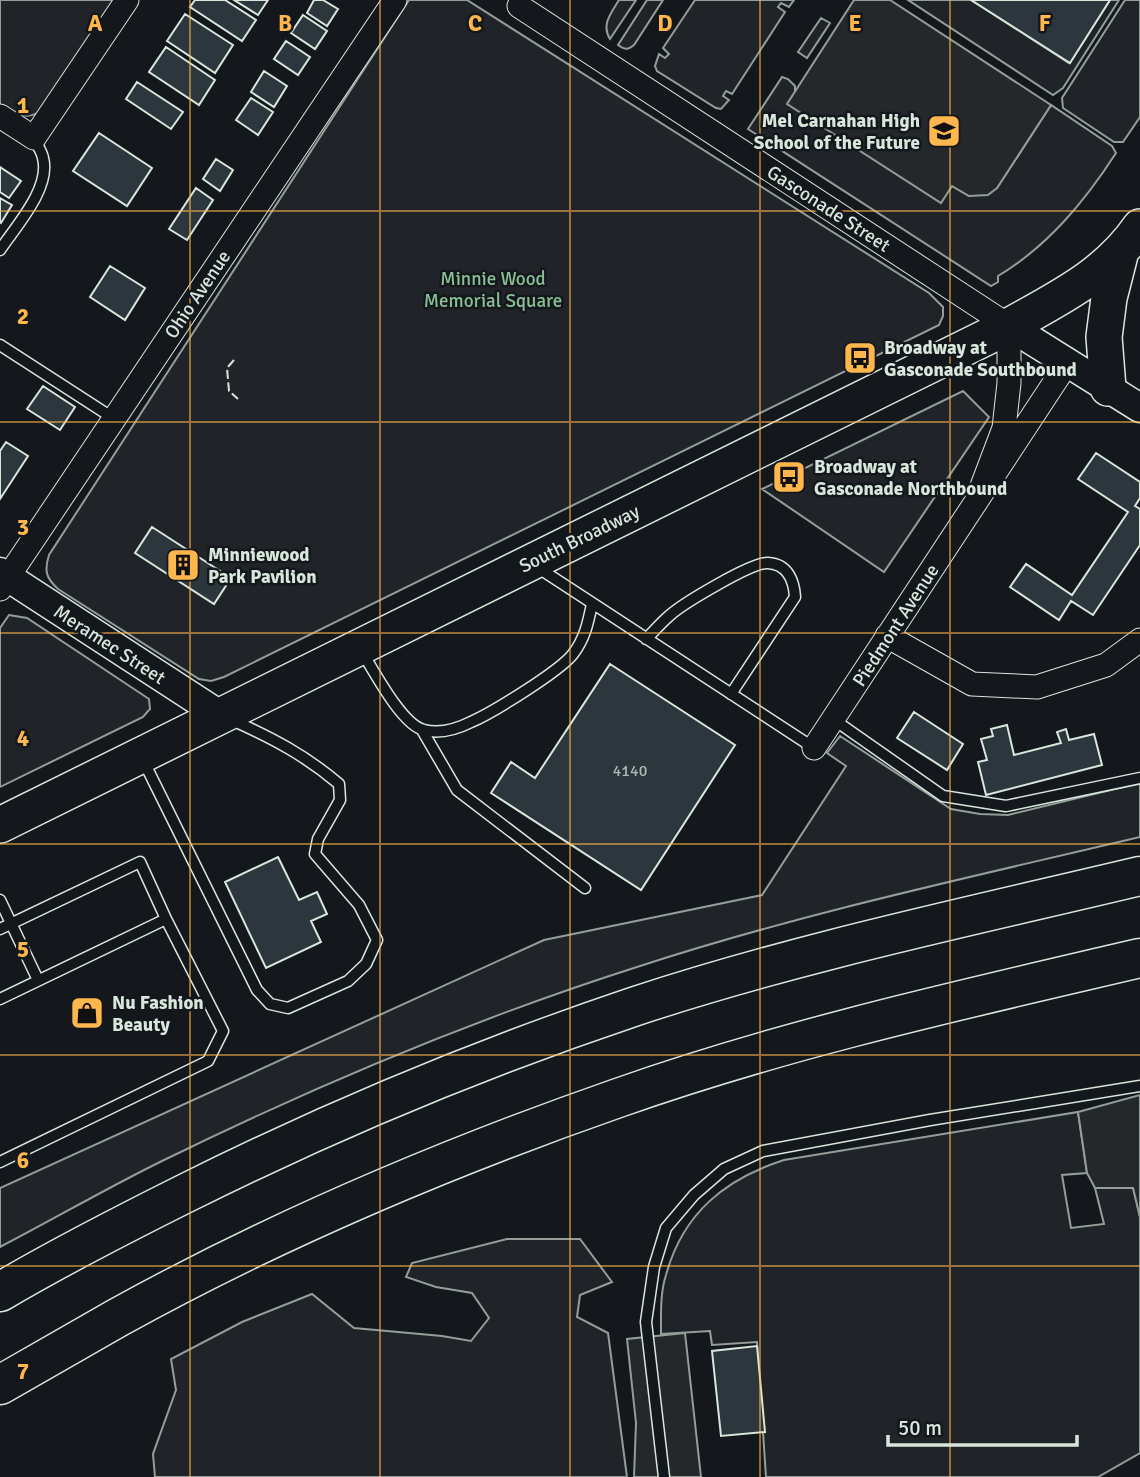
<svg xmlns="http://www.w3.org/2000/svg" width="1140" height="1477" viewBox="0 0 1140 1477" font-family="Signika,sans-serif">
<rect width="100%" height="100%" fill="#14181c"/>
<path fill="#202428" stroke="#939e99" stroke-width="2" d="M0 0H115L42 111C24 121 16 114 0 104Z
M409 0H467L929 293 943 307V316L939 325 224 677 211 681 199 679 58 589C46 578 44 571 49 555Z
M619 0H636L610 39C601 25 611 13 619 0Z
M647 0H663L634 45C628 50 625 50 618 45Z
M695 0H794L789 7 781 3 778 7 785 12 732 94 726 91 723 96 729 100 721 109 716 108 657 71 655 66 659 54 665 58 669 54 663 48Z
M908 0H971L1069 63 1110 0H1119L1063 88 1053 95Z
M1125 0H1140V117L1123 142H1114L1063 108 1062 98Z
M821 18 830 23 807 58 798 52Z
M782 77 788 79 795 86V92L788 104 952 186 969 196 997 188 1051 105 1112 146 1116 153C1085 201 1048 246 998 276V282L991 286 748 129Z
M963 391 989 417 884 572 762 489Z
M9 615 27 618 149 699 150 709 143 717 0 787V628Z
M840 736 951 809 980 814 1008 815 1140 783V837C972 877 802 913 637 967 474 1019 315 1086 162 1161 107 1188 54 1219 0 1247V1188L544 940 762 895 846 766 827 753Z
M1078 1112 1087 1173 1062 1175 1071 1228 1104 1224 1095 1188 1133 1187 1140 1217V1453L1098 1477H766L757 1342 712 1345 710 1331 661 1334C661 1315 660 1293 666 1275 683 1213 725 1179 784 1160Z
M507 1239H580L612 1282 580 1295 577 1317 608 1333 627 1477H155L153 1454 176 1390 171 1359 242 1322 312 1294 354 1328 442 1336 471 1341 489 1318 472 1293 436 1287 406 1277 412 1263Z"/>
<path fill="#24282b" stroke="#939e99" stroke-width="2" d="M854 0H890L1051 105 997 188 988 195 969 196 952 186 941 203 787 104Z
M1140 1095V1217L1133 1188H1095L1087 1173 1078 1112Z
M685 1333 701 1477H634L636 1423 627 1339Z"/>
<path fill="#2c363c" stroke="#d8e6dc" stroke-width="2" d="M195 0H225L256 20 242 41 190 7Z
M234 0H268L258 15Z
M314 0H323L338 9 327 26 307 13Z
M971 0H1110L1070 63Z
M185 14 233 45 215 73 167 41Z
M303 15 327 31 315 49 291 33Z
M286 41 310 57 298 75 274 59Z
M166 47 215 80 199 105 149 72Z
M264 71 287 86 274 107 251 92Z
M137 82 183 112 171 129 126 99Z
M251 98 273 112 258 135 236 120Z
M99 133 152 168 127 206 73 171Z
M216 159 233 170 220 191 203 179Z
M0 167 21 181 9 198 0 192Z
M196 188 213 200 187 240 169 229Z
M0 198 12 205 1 223 0 222Z
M110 266 145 288 125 320 90 297Z
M43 386 75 407 60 430 27 409Z
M6 442 28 456 0 499V451Z
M1096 453 1140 482V498L1135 506 1140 509V545L1093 615 1071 601 1059 620 1010 587 1026 564 1072 595 1128 512 1078 479Z
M152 527 231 578 214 604 135 553Z
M610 664 735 745 641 890 491 793 511 762 535 778Z
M914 712 963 744 947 770 897 738Z
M1007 725 1014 755 1061 743 1057 732 1066 729 1069 740 1094 734 1102 765 986 795 978 762 987 760 981 739 993 736 991 729Z
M278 857 299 900 317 892 327 914 311 921 321 942 266 968 225 882Z
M757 1346 765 1432 721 1436 712 1351Z"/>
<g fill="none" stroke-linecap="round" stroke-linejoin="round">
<defs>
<path id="service" d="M0 250C16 226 51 188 43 158 42 152 37 145 34 138
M0 345 113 418
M537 567 814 748
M646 639C654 631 661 623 669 616 682 604 752 562 768 563 788 564 794 581 795 597L731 694
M362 652C374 671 402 725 424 730 439 734 457 729 471 722 492 713 560 671 573 654 585 638 588 623 592 604
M833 719 943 796 1006 806 1140 778
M422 730 457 790 585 888
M143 760 257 990 270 1004 288 1008 348 981 366 964 377 940 359 905 315 854 318 839 340 800 339 784C305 755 272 738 232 720
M0 900 38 980
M0 929 140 862 166 919
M0 999 166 919 223 1031 208 1061 0 1162
M664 1477 646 1322 654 1267 666 1228 694 1195 724 1169 763 1151 930 1120 1140 1086"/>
<path id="minor" d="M519 6 1009 326V383L1004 428 976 502
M0 116 34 138 127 0
M0 589 395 0
M887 636 972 684 1037 687 1106 665 1140 640
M814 748 1068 362"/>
<path id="tertiary" d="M1009 326 1140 408
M0 572 220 715"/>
<path id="primary" d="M1108 388 1104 337 1109 298 1121 251
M0 825 1009 326C1059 298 1107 275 1140 227"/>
<path id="motorway" d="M0 1292C59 1257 122 1225 184 1194 330 1121 481 1058 636 1006 800 952 972 916 1140 876
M0 1385C39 1363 78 1340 117 1318 276 1230 446 1158 618 1098 788 1038 965 999 1140 958"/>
</defs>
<use href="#service" stroke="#d8e6dc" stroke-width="13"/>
<use href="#minor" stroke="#d8e6dc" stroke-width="25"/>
<use href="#tertiary" stroke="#d8e6dc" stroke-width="31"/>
<use href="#primary" stroke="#d8e6dc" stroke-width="38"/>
<use href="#motorway" stroke="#d8e6dc" stroke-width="41"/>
<use href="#service" stroke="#14181c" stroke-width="10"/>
<use href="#minor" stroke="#14181c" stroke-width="23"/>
<use href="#tertiary" stroke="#14181c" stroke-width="28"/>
<use href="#primary" stroke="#14181c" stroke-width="35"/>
<use href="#motorway" stroke="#14181c" stroke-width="38"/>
<path stroke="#d8e6dc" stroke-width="2" stroke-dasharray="9 3.5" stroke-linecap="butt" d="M234 360 227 368 229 391 238 399"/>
</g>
<path fill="none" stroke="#ffb74d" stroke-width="2" stroke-opacity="0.55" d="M190 0V1477M380 0V1477M570 0V1477M760 0V1477M950 0V1477M0 211H1140M0 422H1140M0 633H1140M0 844H1140M0 1055H1140M0 1266H1140"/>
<defs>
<symbol id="school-square" viewBox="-11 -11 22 22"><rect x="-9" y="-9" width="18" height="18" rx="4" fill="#ffb74d" stroke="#14181c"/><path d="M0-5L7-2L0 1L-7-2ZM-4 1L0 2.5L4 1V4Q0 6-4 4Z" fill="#111"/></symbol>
<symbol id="bus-square" viewBox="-11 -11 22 22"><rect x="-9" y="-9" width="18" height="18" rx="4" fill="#ffb74d" stroke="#14181c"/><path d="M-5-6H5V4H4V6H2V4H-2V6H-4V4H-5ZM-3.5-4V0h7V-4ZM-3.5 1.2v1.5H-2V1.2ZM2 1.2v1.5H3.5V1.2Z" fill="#111"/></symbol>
<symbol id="building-square" viewBox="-11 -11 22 22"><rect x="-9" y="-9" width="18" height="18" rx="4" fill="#ffb74d" stroke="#14181c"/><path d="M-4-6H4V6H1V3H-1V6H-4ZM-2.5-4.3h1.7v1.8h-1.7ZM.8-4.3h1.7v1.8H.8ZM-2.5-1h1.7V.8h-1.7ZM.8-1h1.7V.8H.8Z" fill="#111"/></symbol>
<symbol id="shop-square" viewBox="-11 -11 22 22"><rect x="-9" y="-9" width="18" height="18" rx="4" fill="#ffb74d" stroke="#14181c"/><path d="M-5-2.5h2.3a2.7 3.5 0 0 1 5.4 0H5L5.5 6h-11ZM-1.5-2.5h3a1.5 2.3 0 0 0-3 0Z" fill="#111"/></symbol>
</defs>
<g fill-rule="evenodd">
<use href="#school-square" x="925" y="112" width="38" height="38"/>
<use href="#bus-square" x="841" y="339" width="38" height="38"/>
<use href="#bus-square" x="770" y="458" width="38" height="38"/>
<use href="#building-square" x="164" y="546" width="38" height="38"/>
<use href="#shop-square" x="68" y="994" width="38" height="38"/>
</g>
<g text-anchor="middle" stroke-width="5" stroke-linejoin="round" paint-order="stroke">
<g font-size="16" fill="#adbab4">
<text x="630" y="776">4140</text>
</g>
<g font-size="19" font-weight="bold" fill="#d8e6dc" stroke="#14181c" text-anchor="start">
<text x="920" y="127" text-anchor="end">Mel Carnahan High<tspan x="920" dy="22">School of the Future</tspan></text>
<text x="884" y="354">Broadway at<tspan x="884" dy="22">Gasconade Southbound</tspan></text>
<text x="814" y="473">Broadway at<tspan x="814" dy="22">Gasconade Northbound</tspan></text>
<text x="208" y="561">Minniewood<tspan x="208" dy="22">Park Pavilion</tspan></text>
<text x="112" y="1009">Nu Fashion<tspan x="112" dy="22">Beauty</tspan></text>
</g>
<g font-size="19" fill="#d8e6dc" stroke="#14181c">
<text transform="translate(829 208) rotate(33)" y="7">Gasconade Street</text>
<text transform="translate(197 294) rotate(-56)" y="7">Ohio Avenue</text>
<text transform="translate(579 538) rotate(-26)" y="7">South Broadway</text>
<text transform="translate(895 625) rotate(-57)" y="7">Piedmont Avenue</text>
<text transform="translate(110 644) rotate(33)" y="7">Meramec Street</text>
</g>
<g font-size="19" fill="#8ac095" stroke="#14181c">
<text x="493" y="285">Minnie Wood<tspan x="493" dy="22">Memorial Square</tspan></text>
</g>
</g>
<g font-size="23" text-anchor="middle" font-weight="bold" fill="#ffb74d" stroke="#14181c" stroke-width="5" stroke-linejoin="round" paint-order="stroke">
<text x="95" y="31">A</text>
<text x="285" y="31">B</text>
<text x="475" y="31">C</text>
<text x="665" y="31">D</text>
<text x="855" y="31">E</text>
<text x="1045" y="31">F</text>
<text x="23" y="113">1</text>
<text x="23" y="324">2</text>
<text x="23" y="535">3</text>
<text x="23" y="746">4</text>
<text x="23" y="957">5</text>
<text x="23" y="1168">6</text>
<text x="23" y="1379">7</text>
</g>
<path d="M888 1435v10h189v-10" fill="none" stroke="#d8e6dc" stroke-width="3.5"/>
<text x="898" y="1435" font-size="21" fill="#d8e6dc" stroke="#14181c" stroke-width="5" paint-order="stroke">50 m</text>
</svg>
